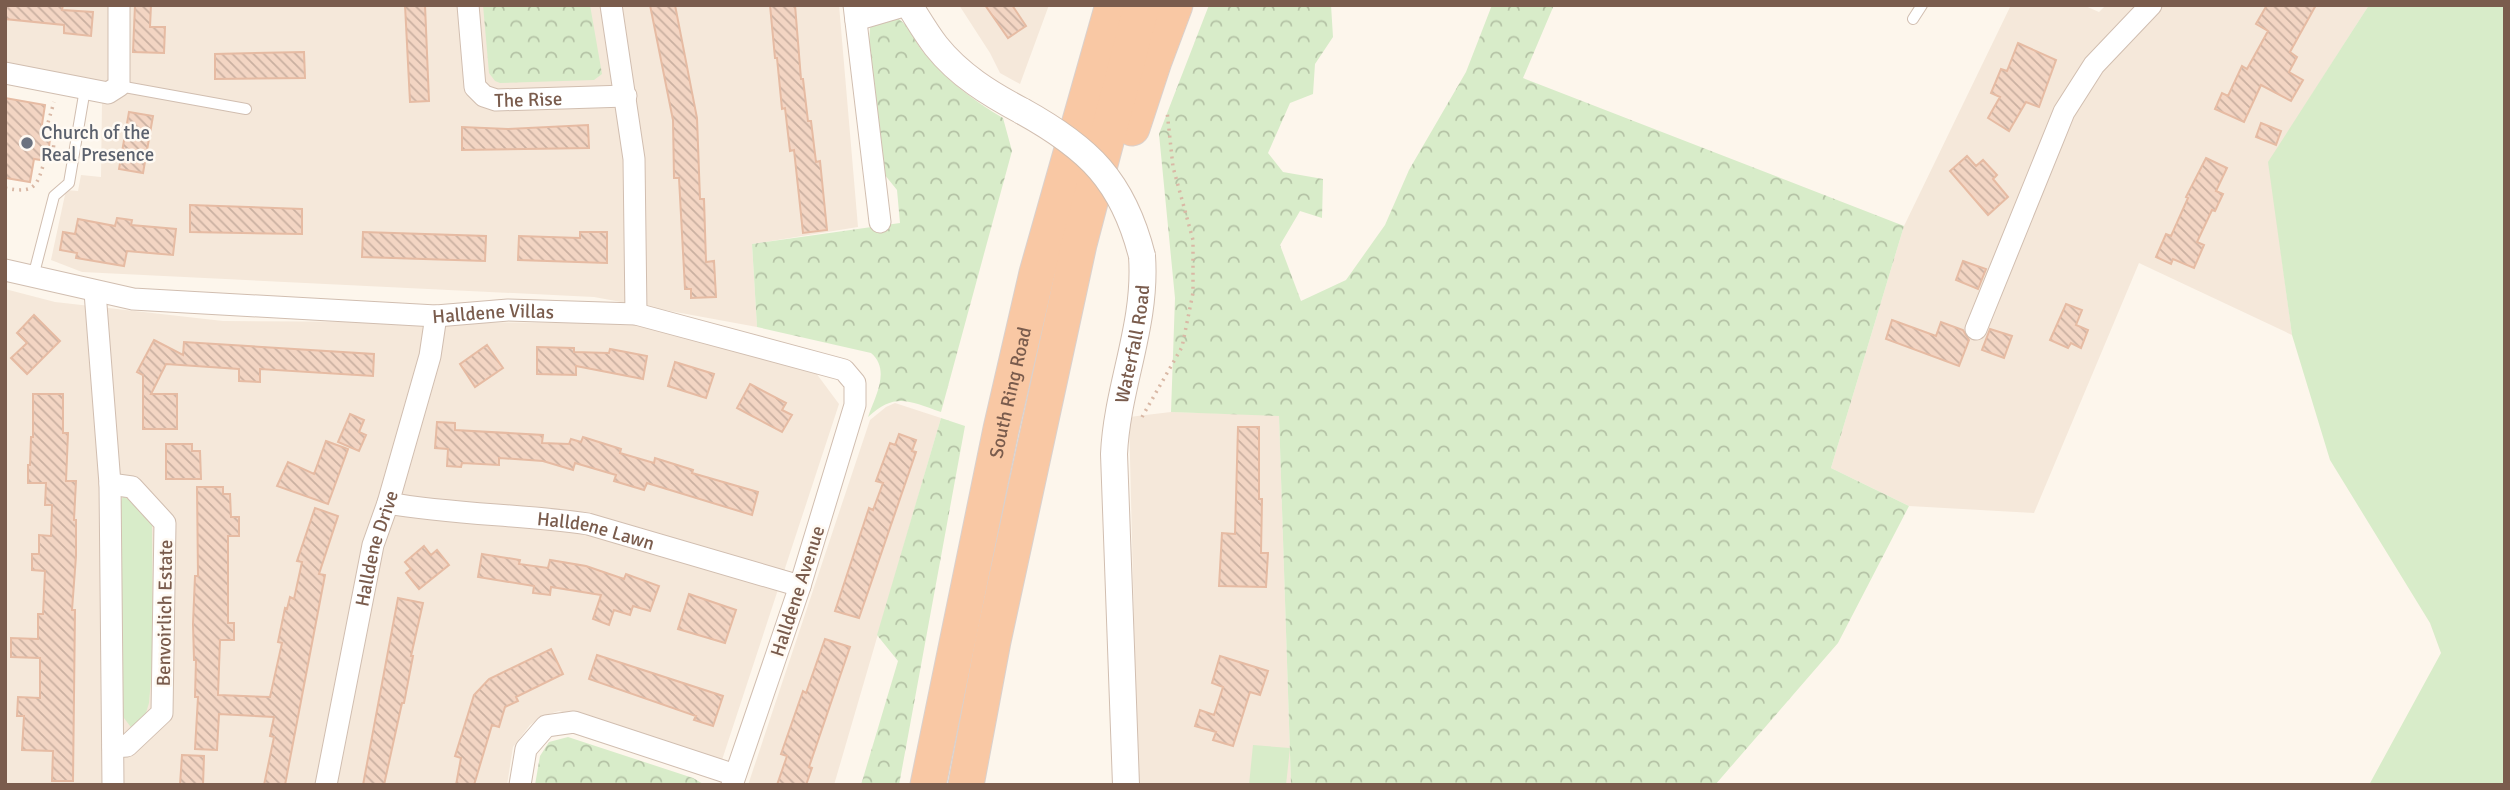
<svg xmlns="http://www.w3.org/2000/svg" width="2510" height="790" viewBox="0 0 2510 790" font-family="Signika,sans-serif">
<defs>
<pattern id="forest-crowns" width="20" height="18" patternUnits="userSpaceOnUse" patternTransform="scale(1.75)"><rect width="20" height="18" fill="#d8ecc9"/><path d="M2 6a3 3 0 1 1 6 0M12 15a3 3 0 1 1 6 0" fill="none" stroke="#b4c2a5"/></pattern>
<pattern id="building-back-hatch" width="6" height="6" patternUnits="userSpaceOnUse" patternTransform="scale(1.75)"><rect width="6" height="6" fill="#f3d5c3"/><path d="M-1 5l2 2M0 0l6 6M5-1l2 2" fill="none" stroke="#cab0a1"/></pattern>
</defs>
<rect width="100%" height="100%" fill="#fdf6ec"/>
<path fill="#f5e8da" d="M5 5H839L858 227 752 244 757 327 594 297 82 272 51 260 66 190 78 191 81 175 101 177 102 102 5 82Z
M959 5H1049L1020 84 1000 73 990 53Z
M2011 5H2083L2099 12 2106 5H2369L2269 162 2292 335 2139 263 2034 513 1909 506 1831 468 1904 226Z
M5 289 55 302 223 321 629 323 816 373 839 404 722 760 559 711 543 716 530 725 513 747 507 785H5Z
M895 403 941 418 834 785H748L870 420 886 407Z
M1171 412 1279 415 1291 785H1138L1129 417Z"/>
<path fill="#d8ecc9" d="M2369 5H2505V785H2369L2441 653 2430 623 2330 460 2292 335 2268 162Z
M123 496 134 503 152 524 153 656 149 703 145 716 133 730 121 714 120 504Z
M1253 745 1290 748 1286 785H1249Z"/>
<path fill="url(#forest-crowns)" d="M483 5H590L602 74 594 80 500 83 495 81 489 73Z
M1209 5H1331L1333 37 1315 64 1313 94 1290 103 1268 153 1283 172 1323 179 1322 218 1300 211 1280 245 1301 301 1346 280 1385 225 1409 170 1466 72 1492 5H1554L1523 78 1904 226 1831 468 1909 506 1838 643 1715 785H1291L1279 416 1171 412 1175 298 1159 134Z
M893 16C910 23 913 40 924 53 946 80 974 101 1003 118L1012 151 941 412C909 401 895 392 868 417 875 397 891 370 871 353L757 327 752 244 900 223 897 190 880 169 869 45 870 28 873 22Z
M941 418 965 426 899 785H861L898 661 877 635Z
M568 737 693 778 705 785H535L540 756 549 742Z"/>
<path fill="url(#building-back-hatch)" stroke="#e6bba3" stroke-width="2" d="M6 5H63L62 10 93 12 91 36 64 33V25L5 19Z
M135 5H151L150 27H165L164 53 133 52Z
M405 5H425L429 101 410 102Z
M650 5H675L697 118 700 199H704L706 262 714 261 716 297 691 298V289H685L679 178H674L673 120Z
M770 5H795L801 79H803L808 121H811L816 162 820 161 827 230 803 233 794 150 790 151 785 108 782 109 777 58H775Z
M985 5H1012L1026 26 1008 38Z
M2267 5H2316L2290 52 2297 57 2289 72 2303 80 2291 101 2261 85 2244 122 2215 109 2222 93 2228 96 2242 66 2247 69 2268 31 2256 24Z
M2018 43 2056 60 2039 107 2026 102 2009 131 1988 118 2000 97 1991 93 2001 69 2007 71Z
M304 52 305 78 215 79V54Z
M5 98 45 105 41 131H45L44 138 50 139 48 154 42 153 41 160 34 159 30 182 5 178Z
M129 112 153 116 143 173 119 169Z
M2261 123 2281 131 2276 145 2256 137Z
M588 125 589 148 462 150V127L508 129Z
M1967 156 1976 166 1983 160 1997 175 1993 179 2008 197 1988 215 1950 171Z
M2206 158 2227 168 2216 191 2223 194 2215 211 2212 210 2197 242 2204 245 2194 268 2173 259 2171 264 2156 257 2166 234 2171 236 2188 198 2186 197Z
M190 205 302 209V234L190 232Z
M117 218 132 220 131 225 176 229 173 255 127 251 124 266 76 258 77 253 60 250 63 232 75 234 78 219 115 226Z
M363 232 486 236 485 261 362 257Z
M580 232H607V263L518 260 519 236 580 238Z
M1963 261 1986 269 1978 289 1956 280Z
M2066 304 2082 310 2076 325 2088 330 2081 348 2071 343 2068 348 2050 340Z
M34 315 60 341 27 374 11 358 27 343 17 333Z
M1892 320 1936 336 1941 322 1963 330 1969 340 1959 366 1886 339Z
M1990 329 2012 336 2004 358 1982 350Z
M154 340 183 355 184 342 374 354 373 376 260 369V382L239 381V369L166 364 151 394H177V429H143V375L137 372Z
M487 345 503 368 475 387 460 364Z
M537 347 574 348V352L609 353 610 349 647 356 643 379 576 366V375L537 374Z
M675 362 714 374 706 398 668 386Z
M750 384 786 403 782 410 792 415 782 432 737 408Z
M33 394H63V433H68L66 481H76L74 520H76V556L72 610H75L73 781H52L53 751 22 750 24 716H17L18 697 40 698V658L11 657V638L38 639V614H43L45 571 32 570V554H39V535L51 536 52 505H45L46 483H28V465H30L31 437H33Z
M350 414 364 420 359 432 366 435 359 451 338 442Z
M437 422 455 423V430L543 435 542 443 569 444 571 439 581 442 583 437 621 449 620 453 654 463 655 458 693 470 692 473 758 492 752 515 647 483 644 490 614 481 616 475 575 463 573 470 543 461 499 458V465L462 463 461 467 447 466 448 449 435 448Z
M1238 427H1259V499H1262L1261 553H1268L1266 587 1219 586 1222 533 1235 534Z
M899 434 916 440 912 451 916 452 859 618 835 611 869 508 873 510 883 483 876 481 890 443 895 445Z
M326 441 348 449 328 504 277 486 288 462 314 474Z
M166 444H192V451H200L201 479H166Z
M197 487H223V494H230L231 517H239V536H228V623H234V640H220L218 695 270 697 282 643 278 642 285 608 287 609 290 597 294 599 302 562 297 561 315 508 338 516 319 574 325 575 285 785H264L274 737 270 736 274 717 219 714 217 750 195 749 198 697H195L196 660H194L193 624 195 576H198Z
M424 546 431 555 437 550 449 565 419 589 406 573 411 569 405 562Z
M482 554 520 560 519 564 548 568 550 560 586 566 624 579 626 574 659 586 650 611 633 606 630 615 614 610 609 625 593 619 601 595 551 587 550 595 533 593 534 586 478 577Z
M689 594 736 610 725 643 678 629Z
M398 598 423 603 411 656H413L404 703H402L384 785H363Z
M825 639 850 647 809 767 812 768 806 785H777L787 756 781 754 803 691 806 693Z
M551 649 563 674 516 697 518 701 505 707 499 727 492 725 474 785H456L461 758 455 756 474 695 489 679Z
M597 655 723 696 713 726 694 720 696 716 589 679Z
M1220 656 1268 671 1260 695 1250 692 1233 746 1213 740 1216 732 1195 726 1200 710 1214 715 1223 687 1212 683Z
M182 755 204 756 203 785H180Z"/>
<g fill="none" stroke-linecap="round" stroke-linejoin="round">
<defs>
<path id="service" d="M1913 19 1922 5
M119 86 246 109
M33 277 54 196 69 183 85 89"/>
<g id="minor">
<path id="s1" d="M468 5 475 87 484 96 496 100 626 96"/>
<path d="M611 5 634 159 636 314"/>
<path d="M854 5 880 222"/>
<path d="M856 20 907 5"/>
<path d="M5 73 108 93 119 86V5"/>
<path id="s2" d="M5 270 133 299 436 316 508 310 636 314 844 370 855 383V405L800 586 732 785"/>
<path d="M95 292 110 484 113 785"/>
<path d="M1976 329 2064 112 2094 65 2151 5"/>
<path d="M110 484 132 487 165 523 162 713 127 746 113 747"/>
<path id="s3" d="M388 503C454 515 521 514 588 524L800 586"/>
<path id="s4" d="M326 785 373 545 388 503 430 356 436 316"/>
<path d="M520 785 526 749 546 726 574 722 735 775"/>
</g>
<g id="tertiary">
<path d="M909 5C918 19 926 33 936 46 959 75 990 94 1022 111"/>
<path id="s5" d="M1126 785 1114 454C1117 387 1147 325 1142 256"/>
</g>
<g id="trunk">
<path d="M1132 128 1154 61 1175 5"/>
<path id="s6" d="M928 785 1001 429 1037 273 1113 5"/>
<path d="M966 785 993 641 1079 244 1142 5"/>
</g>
</defs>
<use href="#service" stroke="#d1beb0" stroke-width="12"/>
<use href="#minor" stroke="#d1beb0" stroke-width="23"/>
<use href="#tertiary" stroke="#d1beb0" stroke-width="28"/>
<use href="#trunk" stroke="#dad1cd" stroke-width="37"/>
<path stroke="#d9b8a5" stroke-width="3.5" stroke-dasharray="2 5" stroke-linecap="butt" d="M5 188C36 194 37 186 45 159L52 158 55 136 47 126 54 102
M1142 417 1182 347 1193 293V240L1173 167 1167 111"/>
<use href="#service" stroke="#fff" stroke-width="10"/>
<use href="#minor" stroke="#fff" stroke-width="21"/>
<use href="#tertiary" stroke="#fff" stroke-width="26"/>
<use href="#trunk" stroke="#f9c8a4" stroke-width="35"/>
<defs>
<path id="tertiary-bridge" d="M1022 111C1089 148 1123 181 1142 256"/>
</defs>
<use href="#tertiary-bridge" stroke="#d1beb0" stroke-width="28" stroke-linecap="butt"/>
<use href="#tertiary-bridge" stroke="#fff" stroke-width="26"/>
</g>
<circle fill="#6b7280" stroke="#fffaf3" stroke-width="2.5" cx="27" cy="143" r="7"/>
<g text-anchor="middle" stroke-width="5" stroke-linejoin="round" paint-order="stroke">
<g font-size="19" fill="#7a5c4d" stroke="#fffaf3">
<text dy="7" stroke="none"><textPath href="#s1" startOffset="140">The Rise</textPath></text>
<text dy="7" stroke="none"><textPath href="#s2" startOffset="492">Halldene Villas</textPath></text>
<text dy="7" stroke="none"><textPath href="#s5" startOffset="443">Waterfall Road</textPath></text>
<text dy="7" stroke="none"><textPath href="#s6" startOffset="401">South Ring Road</textPath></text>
<text dy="7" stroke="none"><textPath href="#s3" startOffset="210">Halldene Lawn</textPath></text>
<text dy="7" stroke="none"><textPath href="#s4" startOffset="242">Halldene Drive</textPath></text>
<text transform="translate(797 591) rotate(-72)" y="7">Halldene Avenue</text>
<text transform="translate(164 613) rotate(-89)" y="7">Benvoirlich Estate</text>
</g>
<g font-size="19" fill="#5b616d" stroke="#fffaf3" text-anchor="start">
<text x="41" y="139">Church of the<tspan x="41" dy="22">Real Presence</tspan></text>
</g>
</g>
<rect width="2510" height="790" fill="none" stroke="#7a5c4d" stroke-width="14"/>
</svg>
